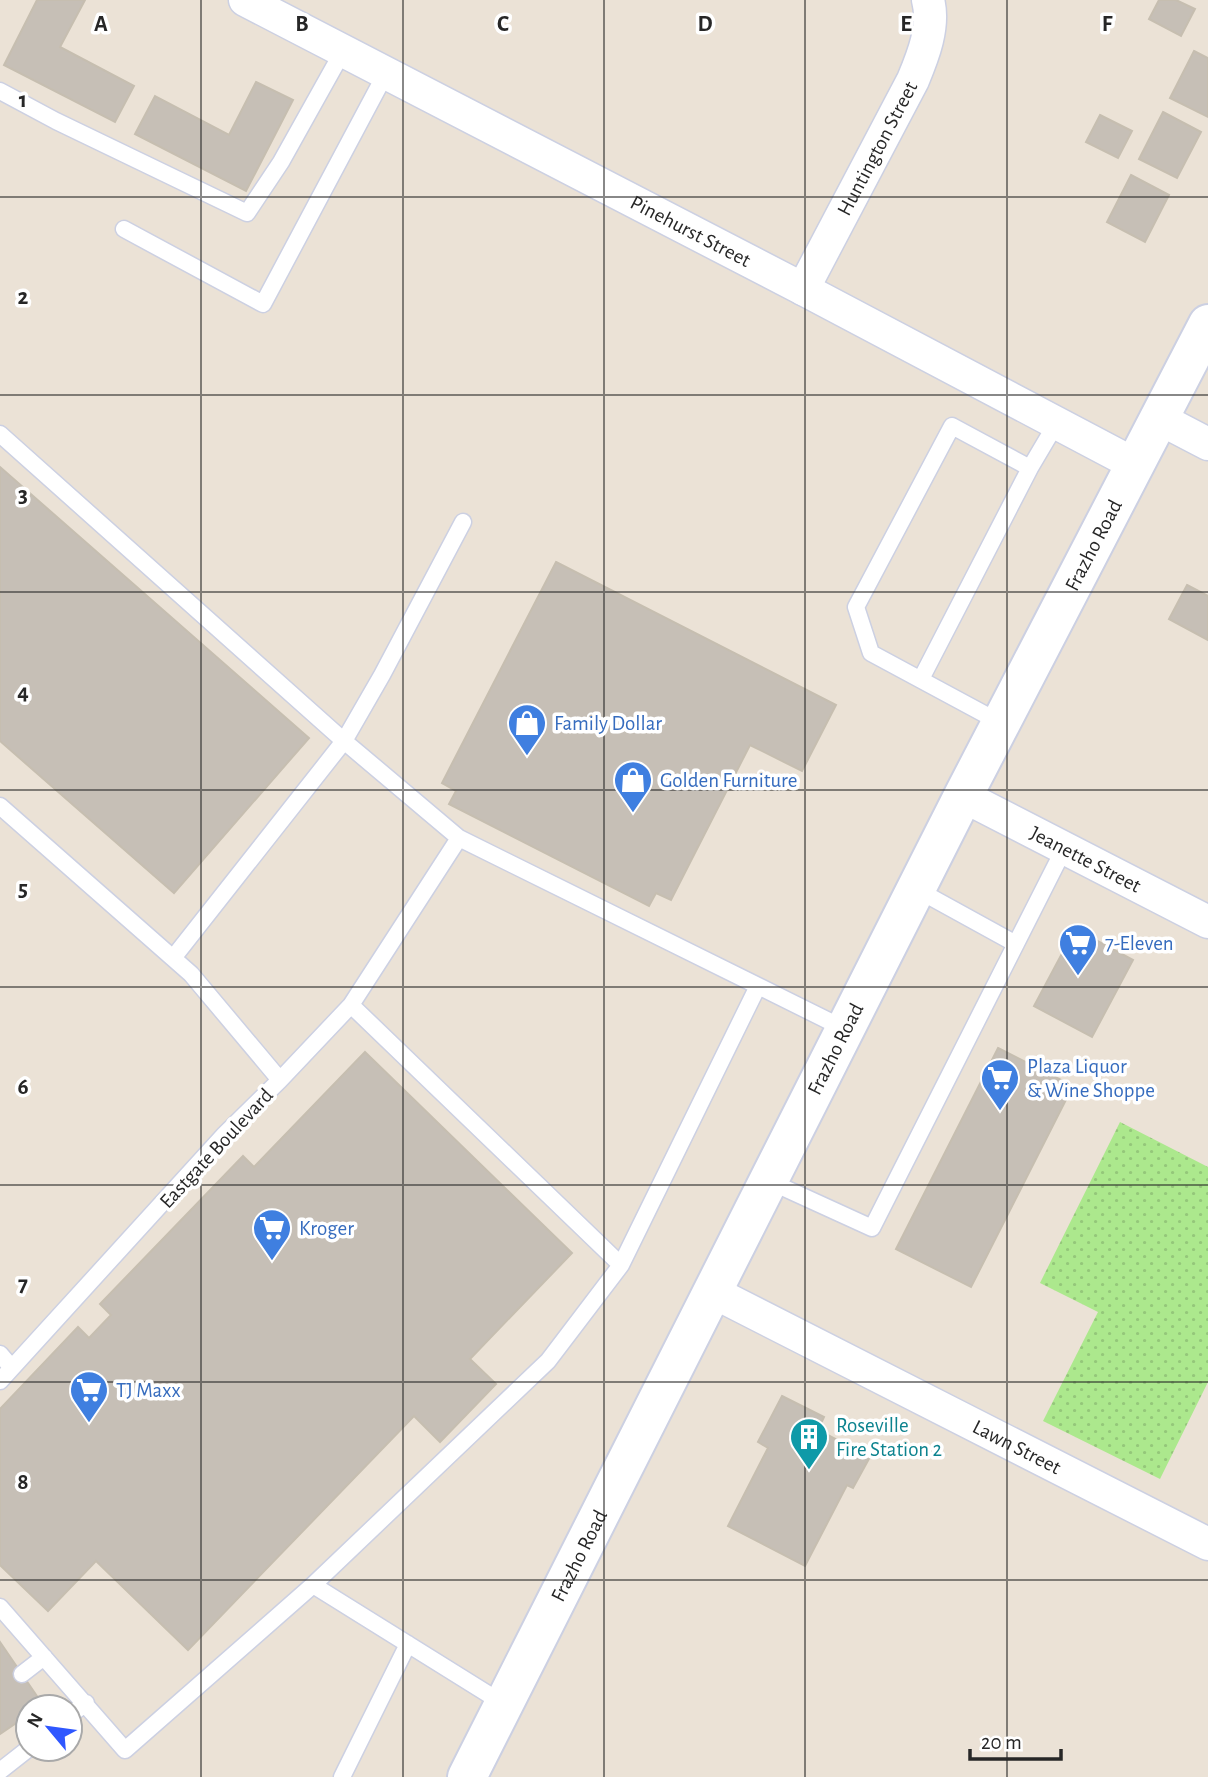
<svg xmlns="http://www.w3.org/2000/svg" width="1208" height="1777" viewBox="0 0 1208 1777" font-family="'Alegreya Sans',sans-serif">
<defs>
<pattern id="grass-dots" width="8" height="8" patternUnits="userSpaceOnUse" patternTransform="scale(1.75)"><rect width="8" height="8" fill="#ace88d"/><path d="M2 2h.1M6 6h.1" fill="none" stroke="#94c77a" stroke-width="1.8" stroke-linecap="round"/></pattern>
</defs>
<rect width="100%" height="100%" fill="#ebe2d6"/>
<path fill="url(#grass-dots)" d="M1120 1122 1208 1167V1382L1160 1479 1043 1421 1098 1312 1040 1283Z"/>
<path fill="#c6bfb6" stroke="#c6beb0" stroke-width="2" d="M37 0H85L60 47 134 86 115 122 4 65Z
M1159 0H1176L1195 9 1181 36 1149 19Z
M1194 51 1208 58V117L1170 98Z
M256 82 293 100 246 191 135 134 155 96 229 135Z
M1163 112 1201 132 1177 178 1139 159Z
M1100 115 1132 131 1118 158 1086 142Z
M1131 175 1169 195 1145 242 1107 222Z
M0 467 309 738 174 893 0 741Z
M556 562 836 705 802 771 750 745 671 900 656 893 649 906 449 804 456 791 442 783Z
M1187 585 1208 596V640L1169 619Z
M1075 929 1133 960 1092 1037 1034 1006Z
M998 1048 1073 1086 971 1287 896 1249Z
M365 1052 572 1253 470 1359 496 1384 440 1442 414 1416 188 1650 96 1561 48 1611 0 1565V1409L78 1327 89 1338 111 1315 100 1304 243 1156 254 1167Z
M782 1396 824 1417 818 1430 870 1457 853 1488 847 1485 805 1566 728 1526 768 1448 758 1442Z
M0 1642 43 1705 40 1707H28V1715L0 1734Z"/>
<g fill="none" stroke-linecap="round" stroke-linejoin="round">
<defs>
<path id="lane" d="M0 91 56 121 247 213 281 162 343 51
M124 229 263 304 386 73
M0 434 344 741 459 838
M921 679 1030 468
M1001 723 871 653 856 607 952 426 1030 468 1056 424
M0 806 191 974 280 1080 225 1134 0 1381
M916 889 1016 944
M173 958 344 741 382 675 463 522
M351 1005 621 1265
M280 1080 351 1005 459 838 845 1029
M769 1181 872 1228 1064 849
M0 1354 12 1368
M0 1607 125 1750 313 1585
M22 1674 44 1657
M504 1704 313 1585 548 1361 621 1265 758 986
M70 1715 86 1703
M0 1771 28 1749
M342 1777 408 1644"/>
<g id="street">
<path id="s1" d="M245 0 803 289 1136 465"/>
<path id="s2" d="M803 289 913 80C923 56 935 26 928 0"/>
<path d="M1160 419 1208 444"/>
<path id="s3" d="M963 796 1208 922"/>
<path id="s4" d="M713 1292 1208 1544"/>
</g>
<g id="secondary">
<path id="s5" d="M467 1777 963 796 1208 324"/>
</g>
</defs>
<use href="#lane" stroke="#ccd0e2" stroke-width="19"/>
<use href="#street" stroke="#ccd0e2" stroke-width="35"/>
<use href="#secondary" stroke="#ccd0e2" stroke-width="42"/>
<use href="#lane" stroke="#fff" stroke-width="16"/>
<use href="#street" stroke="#fff" stroke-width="32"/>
<use href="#secondary" stroke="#fff" stroke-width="38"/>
</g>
<path fill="none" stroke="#272727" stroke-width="2" stroke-opacity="0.55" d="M201 0V1777M403 0V1777M604 0V1777M805 0V1777M1007 0V1777M0 197H1208M0 395H1208M0 592H1208M0 790H1208M0 987H1208M0 1185H1208M0 1382H1208M0 1580H1208"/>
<defs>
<symbol id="shop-pin" viewBox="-11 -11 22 30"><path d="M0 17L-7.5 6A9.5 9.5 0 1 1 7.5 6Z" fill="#3f7fe0" stroke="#fff"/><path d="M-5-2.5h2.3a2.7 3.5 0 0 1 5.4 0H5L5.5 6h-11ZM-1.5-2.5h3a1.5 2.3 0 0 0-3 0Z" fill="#fff"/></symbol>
<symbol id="supermarket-pin" viewBox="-11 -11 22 30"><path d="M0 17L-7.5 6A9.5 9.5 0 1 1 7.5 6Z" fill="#3f7fe0" stroke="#fff"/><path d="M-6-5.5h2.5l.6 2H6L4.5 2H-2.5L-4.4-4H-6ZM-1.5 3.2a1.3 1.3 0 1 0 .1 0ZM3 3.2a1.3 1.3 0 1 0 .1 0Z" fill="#fff"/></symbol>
<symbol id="building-pin" viewBox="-11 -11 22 30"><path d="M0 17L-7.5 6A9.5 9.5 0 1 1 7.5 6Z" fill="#0f9aa8" stroke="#fff"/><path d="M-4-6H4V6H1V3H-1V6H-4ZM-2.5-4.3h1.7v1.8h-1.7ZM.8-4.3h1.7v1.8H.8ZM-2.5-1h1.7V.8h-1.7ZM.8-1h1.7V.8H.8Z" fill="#fff"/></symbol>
</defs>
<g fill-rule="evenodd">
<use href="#shop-pin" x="505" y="701" width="44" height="60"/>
<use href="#shop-pin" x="611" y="758" width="44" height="60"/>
<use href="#supermarket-pin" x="1056" y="921" width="44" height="60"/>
<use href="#supermarket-pin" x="978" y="1056" width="44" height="60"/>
<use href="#supermarket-pin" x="250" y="1206" width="44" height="60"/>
<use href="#supermarket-pin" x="67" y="1368" width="44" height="60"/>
<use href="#building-pin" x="787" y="1415" width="44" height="60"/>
</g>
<g text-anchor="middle" stroke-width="7" stroke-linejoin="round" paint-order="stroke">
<g font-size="21" fill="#272727" stroke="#fff">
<text dy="7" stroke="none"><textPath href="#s2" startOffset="159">Huntington Street</textPath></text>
<text dy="7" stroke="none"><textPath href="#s1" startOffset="502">Pinehurst Street</textPath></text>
<text dy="7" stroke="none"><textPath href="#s5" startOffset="1382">Frazho Road</textPath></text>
<text dy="7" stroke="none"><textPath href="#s3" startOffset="138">Jeanette Street</textPath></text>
<text dy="7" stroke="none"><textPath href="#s5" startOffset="816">Frazho Road</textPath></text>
<text transform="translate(216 1148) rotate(-47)" y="7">Eastgate Boulevard</text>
<text dy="7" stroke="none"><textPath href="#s4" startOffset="341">Lawn Street</textPath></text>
<text dy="7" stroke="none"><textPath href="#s5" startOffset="248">Frazho Road</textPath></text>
</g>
<g font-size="21" fill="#366cbe" stroke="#fff" text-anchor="start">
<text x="554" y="730">Family Dollar</text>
<text x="660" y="787">Golden Furniture</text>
<text x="1105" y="950">7-Eleven</text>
<text x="1027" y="1073">Plaza Liquor<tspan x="1027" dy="24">&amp; Wine Shoppe</tspan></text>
<text x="299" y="1235">Kroger</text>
<text x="116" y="1397">TJ Maxx</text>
</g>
<g font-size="21" fill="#0d838f" stroke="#fff" text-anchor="start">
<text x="836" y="1432">Roseville<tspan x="836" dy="24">Fire Station 2</tspan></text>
</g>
</g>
<g font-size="23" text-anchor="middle" font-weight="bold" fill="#272727" stroke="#fff" stroke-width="7" stroke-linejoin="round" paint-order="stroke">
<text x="101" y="31">A</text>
<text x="302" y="31">B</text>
<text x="503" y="31">C</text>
<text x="705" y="31">D</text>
<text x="906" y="31">E</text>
<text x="1107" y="31">F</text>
<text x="23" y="107">1</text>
<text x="23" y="304">2</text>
<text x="23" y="502">3</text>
<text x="23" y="699">4</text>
<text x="23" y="896">5</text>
<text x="23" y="1094">6</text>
<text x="23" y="1291">7</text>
<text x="23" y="1489">8</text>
</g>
<g transform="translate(49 1728) rotate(299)"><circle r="33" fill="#ffffff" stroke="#a9a9a9" stroke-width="2"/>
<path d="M0-5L12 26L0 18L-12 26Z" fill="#2f57ff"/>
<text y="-10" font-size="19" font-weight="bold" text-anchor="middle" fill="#272727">N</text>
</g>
<path d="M970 1749v10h91v-10" fill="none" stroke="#272727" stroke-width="3.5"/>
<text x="981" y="1749" font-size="21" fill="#272727" stroke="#ffffff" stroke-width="5" paint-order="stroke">20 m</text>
</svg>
